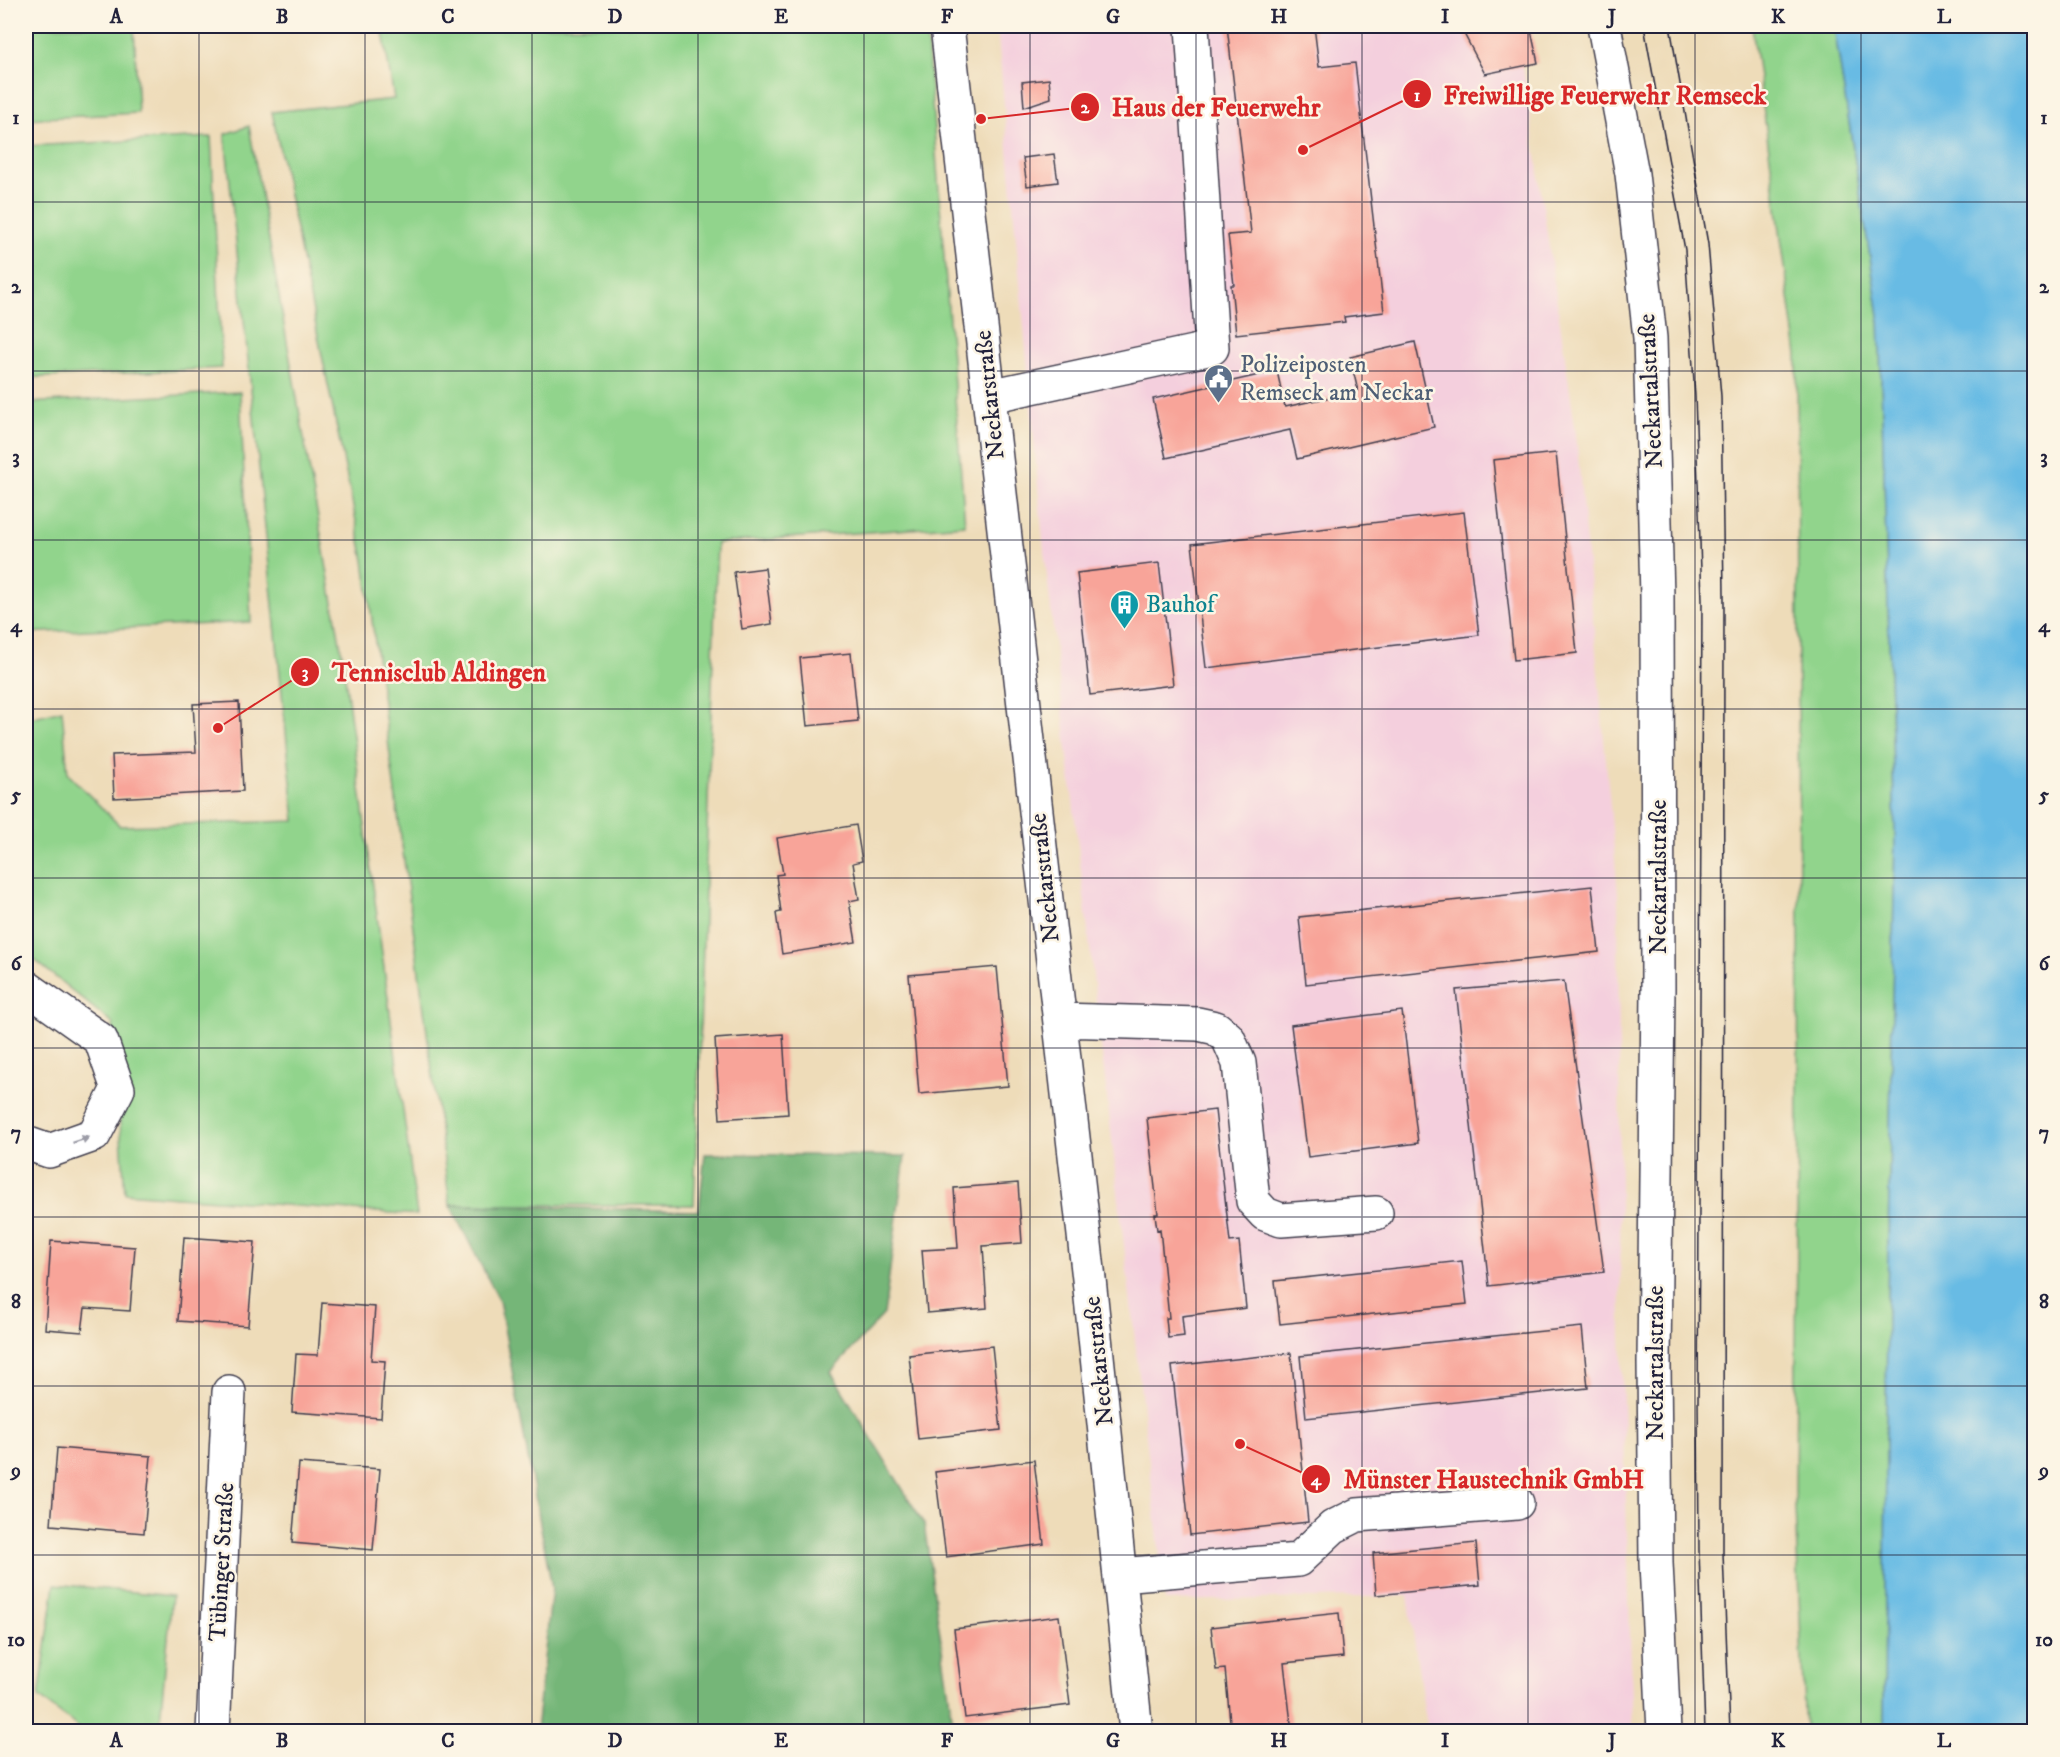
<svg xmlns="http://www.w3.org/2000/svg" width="2060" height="1757" viewBox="0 0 2060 1757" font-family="'IM FELL DW Pica',serif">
<rect width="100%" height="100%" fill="#fcf5e5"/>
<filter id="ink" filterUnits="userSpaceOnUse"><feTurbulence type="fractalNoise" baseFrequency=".0167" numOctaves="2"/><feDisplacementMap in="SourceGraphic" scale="12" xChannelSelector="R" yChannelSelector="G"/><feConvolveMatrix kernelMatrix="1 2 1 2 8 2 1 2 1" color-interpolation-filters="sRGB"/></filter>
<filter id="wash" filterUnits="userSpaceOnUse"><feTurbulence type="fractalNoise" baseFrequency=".008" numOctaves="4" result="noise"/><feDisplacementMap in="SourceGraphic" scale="24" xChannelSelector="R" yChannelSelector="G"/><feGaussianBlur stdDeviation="1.35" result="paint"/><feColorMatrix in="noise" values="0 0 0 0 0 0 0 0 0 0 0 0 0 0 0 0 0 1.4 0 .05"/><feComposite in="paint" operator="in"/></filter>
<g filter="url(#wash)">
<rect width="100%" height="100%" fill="#eedcb9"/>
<path fill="#f4cfdd" d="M997 26H1517L1576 433 1618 893 1621 1334 1633 1731H1427L1408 1596 1165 1601 1043 541Z"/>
<path fill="#91d48c" stroke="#5a7b64" stroke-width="1.5" d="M26 26H134L138 113 26 119Z
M382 26H926L965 525 717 543 694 1205H450L364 560 272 112 394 99Z
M1752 26H1834L1879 315 1895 832 1887 1308 1884 1731H1805L1795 1507 1799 943 1797 355Z
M249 126 342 654 417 1215 125 1193 113 1024 26 953V719L62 710 68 774 120 826 295 821 225 134Z
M211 137 222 368 26 378V146Z
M240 392 251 622 26 633V403Z
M55 1584 172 1596 159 1731H83L39 1697Z"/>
<path fill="#74b678" stroke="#4b6c5a" stroke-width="1.5" d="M705 1154 905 1156 884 1314 831 1372 924 1524 954 1731H536L552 1588 499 1300 450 1205 699 1211Z"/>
<path fill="#68bbe4" stroke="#456e90" stroke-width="1.5" d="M1834 26H2034V1731H1884L1887 1308 1895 832 1879 315Z"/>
<g id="blocks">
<path fill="#f8a499" d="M1227 26H1314L1319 67 1355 63 1384 312 1344 317 1345 322 1236 334 1231 285H1234L1228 235 1251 233Z
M1460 26H1530L1538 63 1485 74Z
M1049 79 1051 98 1024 107 1022 82Z
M1054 154 1058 182 1027 186 1023 158Z
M1415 342 1434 427 1297 459 1290 430 1166 458 1153 399 1277 371 1285 407 1358 391 1350 357Z
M1556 453 1577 653 1514 660 1493 460Z
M1464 512 1479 635 1206 668 1192 544Z
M1159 563 1173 685 1090 695 1077 573Z
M765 568 772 624 742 629 734 572Z
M851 653 858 721 807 726 800 658Z
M239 702 243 791 114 798 112 755 196 752 193 704Z
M856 825 862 861 853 863 859 899 849 901 856 942 782 954 776 913 781 912 776 875 783 874 777 838Z
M1592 886 1599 952 1306 984 1299 917Z
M997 967 1008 1086 919 1094 909 975Z
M1564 981 1604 1272 1489 1286 1456 990Z
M1402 1011 1418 1143 1308 1157 1291 1025Z
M783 1034 788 1114 720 1119 715 1039Z
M1215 1110 1230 1242 1239 1241 1246 1308 1182 1316 1184 1336 1168 1338 1166 1318H1169L1160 1229 1157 1230 1155 1214H1158L1147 1118Z
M1018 1183 1022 1243 983 1246 987 1308 927 1313 922 1250 958 1248 954 1188Z
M184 1237 255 1242 248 1326 178 1321Z
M51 1241 135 1247 130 1311 85 1308 82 1332 45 1329Z
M1462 1261 1467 1304 1280 1324 1275 1281Z
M322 1303 375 1307 371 1360 385 1361 381 1418 292 1412 296 1354 318 1355Z
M1582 1327 1588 1388 1306 1418 1300 1356Z
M992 1346 1001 1430 918 1439 909 1355Z
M1291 1353 1308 1522 1190 1535 1172 1366Z
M57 1448 151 1456 144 1533 51 1525Z
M1034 1460 1044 1544 946 1557 935 1472Z
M299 1463 380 1469 373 1550 292 1543Z
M1476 1543 1480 1585 1376 1595 1373 1553Z
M1339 1613 1343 1657 1284 1663 1292 1732H1231L1225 1669 1216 1670 1211 1627Z
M1059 1616 1070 1705 965 1718 954 1629Z"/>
</g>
</g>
<g filter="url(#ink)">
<use href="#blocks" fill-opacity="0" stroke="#413e4e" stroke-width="1.5"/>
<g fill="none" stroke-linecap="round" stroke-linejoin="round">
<defs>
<path id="minor" d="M947 26 1089 1279 1136 1732
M990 396 1212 348 1192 26
M26 987 101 1040 118 1089 94 1135 49 1151 26 1143
M1060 1020 1198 1024 1216 1028 1228 1038 1239 1063 1253 1201 1265 1214 1281 1220 1376 1213
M1120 1575 1298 1560 1333 1527 1357 1515 1517 1503
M213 1732 229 1392"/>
<path id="major" d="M1604 26 1632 174 1650 338 1657 596 1658 989 1654 1363 1656 1563 1664 1732"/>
</defs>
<use href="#minor" stroke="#413e4e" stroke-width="36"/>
<use href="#major" stroke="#413e4e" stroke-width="36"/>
<use href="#minor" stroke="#fff" stroke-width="33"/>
<use href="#major" stroke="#fff" stroke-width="33"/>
<path stroke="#22223b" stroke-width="1.5" d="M1644 26 1685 250 1695 396 1702 600 1698 1404 1699 1550 1705 1732
M1670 26 1708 244 1721 396 1724 594 1723 1553 1730 1732"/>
</g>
<defs><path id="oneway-solid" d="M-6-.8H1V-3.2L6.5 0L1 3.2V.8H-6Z" transform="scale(1.5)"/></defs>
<use fill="#9c9ca7" href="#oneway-solid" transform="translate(81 1140) rotate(-19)"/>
</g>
<path fill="none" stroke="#22223b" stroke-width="1.5" stroke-opacity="0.55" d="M199 26V1732M365 26V1732M532 26V1732M698 26V1732M864 26V1732M1030 26V1732M1196 26V1732M1362 26V1732M1528 26V1732M1695 26V1732M1861 26V1732M26 202H2034M26 371H2034M26 540H2034M26 709H2034M26 878H2034M26 1048H2034M26 1217H2034M26 1386H2034M26 1555H2034"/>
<defs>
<symbol id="civic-pin" viewBox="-11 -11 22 30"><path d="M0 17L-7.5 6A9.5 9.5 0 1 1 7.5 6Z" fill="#5c6f8a" stroke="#fcf5e5"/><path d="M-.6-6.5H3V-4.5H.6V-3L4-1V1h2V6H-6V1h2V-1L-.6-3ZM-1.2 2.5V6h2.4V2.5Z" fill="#fff"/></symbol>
<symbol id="building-pin" viewBox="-11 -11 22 30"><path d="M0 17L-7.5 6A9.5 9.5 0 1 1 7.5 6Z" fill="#0f9aa8" stroke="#fcf5e5"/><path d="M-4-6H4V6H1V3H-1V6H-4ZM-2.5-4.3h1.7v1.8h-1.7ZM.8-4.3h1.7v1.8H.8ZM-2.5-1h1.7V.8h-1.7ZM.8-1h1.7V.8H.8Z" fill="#fff"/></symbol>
</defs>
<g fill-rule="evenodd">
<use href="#civic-pin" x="1202" y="362" width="33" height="45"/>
<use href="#building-pin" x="1108" y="588" width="33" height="45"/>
</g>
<g text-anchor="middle" stroke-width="5" stroke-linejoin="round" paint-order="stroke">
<g font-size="24" fill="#4e5e75" stroke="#fcf5e5" text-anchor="start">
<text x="1240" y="372">Polizeiposten<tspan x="1240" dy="28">Remseck am Neckar</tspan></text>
</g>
<g font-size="24" fill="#22223b" stroke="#fcf5e5">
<text transform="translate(1650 391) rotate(-93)" y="8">Neckartalstraße</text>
<text transform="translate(989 395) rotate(-96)" y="8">Neckarstraße</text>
<text transform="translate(1658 877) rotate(-90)" y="8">Neckartalstraße</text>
<text transform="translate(1044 878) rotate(-96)" y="8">Neckarstraße</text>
<text transform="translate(1098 1361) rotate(-96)" y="8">Neckarstraße</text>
<text transform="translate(1655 1363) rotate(-90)" y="8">Neckartalstraße</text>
<text transform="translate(221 1562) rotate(-87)" y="8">Tübinger Straße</text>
</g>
<g font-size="24" fill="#0d838f" stroke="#fcf5e5" text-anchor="start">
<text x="1146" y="612">Bauhof</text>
</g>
</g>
<path fill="none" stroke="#d62828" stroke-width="2" d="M1303 150L1417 94M981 119L1085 107M218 728L305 672M1240 1444L1316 1479"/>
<g fill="#d62828" stroke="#fcf5e5" stroke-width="2">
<circle cx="1303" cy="150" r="6"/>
<circle cx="981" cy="119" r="6"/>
<circle cx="218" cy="728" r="6"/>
<circle cx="1240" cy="1444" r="6"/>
<circle cx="1417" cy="94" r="15"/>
<circle cx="1085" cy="107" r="15"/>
<circle cx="305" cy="672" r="15"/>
<circle cx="1316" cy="1479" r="15"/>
</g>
<g font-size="18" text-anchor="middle" font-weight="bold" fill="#fff">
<text x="1417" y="101">1</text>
<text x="1085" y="113">2</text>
<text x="305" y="678">3</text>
<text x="1316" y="1485">4</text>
</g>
<g font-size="26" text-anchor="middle" font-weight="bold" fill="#d62828" stroke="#fcf5e5" stroke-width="5" stroke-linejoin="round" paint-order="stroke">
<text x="1605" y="104">Freiwillige Feuerwehr Remseck</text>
<text x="1216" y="116">Haus der Feuerwehr</text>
<text x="439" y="681">Tennisclub Aldingen</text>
<text x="1494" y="1488">Münster Haustechnik GmbH</text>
</g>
<rect width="2060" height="1757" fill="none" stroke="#fcf5e5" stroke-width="66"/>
<rect x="33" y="33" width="1994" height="1691" fill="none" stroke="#22223b" stroke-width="2"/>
<g font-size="20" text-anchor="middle" font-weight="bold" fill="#22223b">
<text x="116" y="23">A</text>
<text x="282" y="23">B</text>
<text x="448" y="23">C</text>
<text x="615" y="23">D</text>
<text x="781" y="23">E</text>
<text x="947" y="23">F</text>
<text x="1113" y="23">G</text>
<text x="1279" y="23">H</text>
<text x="1445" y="23">I</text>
<text x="1612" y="23">J</text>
<text x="1778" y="23">K</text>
<text x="1944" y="23">L</text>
<text x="16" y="124">1</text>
<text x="2044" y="124">1</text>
<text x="16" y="293">2</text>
<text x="2044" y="293">2</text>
<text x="16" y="463">3</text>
<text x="2044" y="463">3</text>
<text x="16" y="632">4</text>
<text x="2044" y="632">4</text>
<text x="16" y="801">5</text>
<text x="2044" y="801">5</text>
<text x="16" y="970">6</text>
<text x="2044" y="970">6</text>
<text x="16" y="1139">7</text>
<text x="2044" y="1139">7</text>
<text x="16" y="1308">8</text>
<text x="2044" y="1308">8</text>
<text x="16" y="1477">9</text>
<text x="2044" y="1477">9</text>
<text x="16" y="1646">10</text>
<text x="2044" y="1646">10</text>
<text x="116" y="1747">A</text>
<text x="282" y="1747">B</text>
<text x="448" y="1747">C</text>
<text x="615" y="1747">D</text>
<text x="781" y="1747">E</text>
<text x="947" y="1747">F</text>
<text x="1113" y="1747">G</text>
<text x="1279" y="1747">H</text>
<text x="1445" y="1747">I</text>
<text x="1612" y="1747">J</text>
<text x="1778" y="1747">K</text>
<text x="1944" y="1747">L</text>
</g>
</svg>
